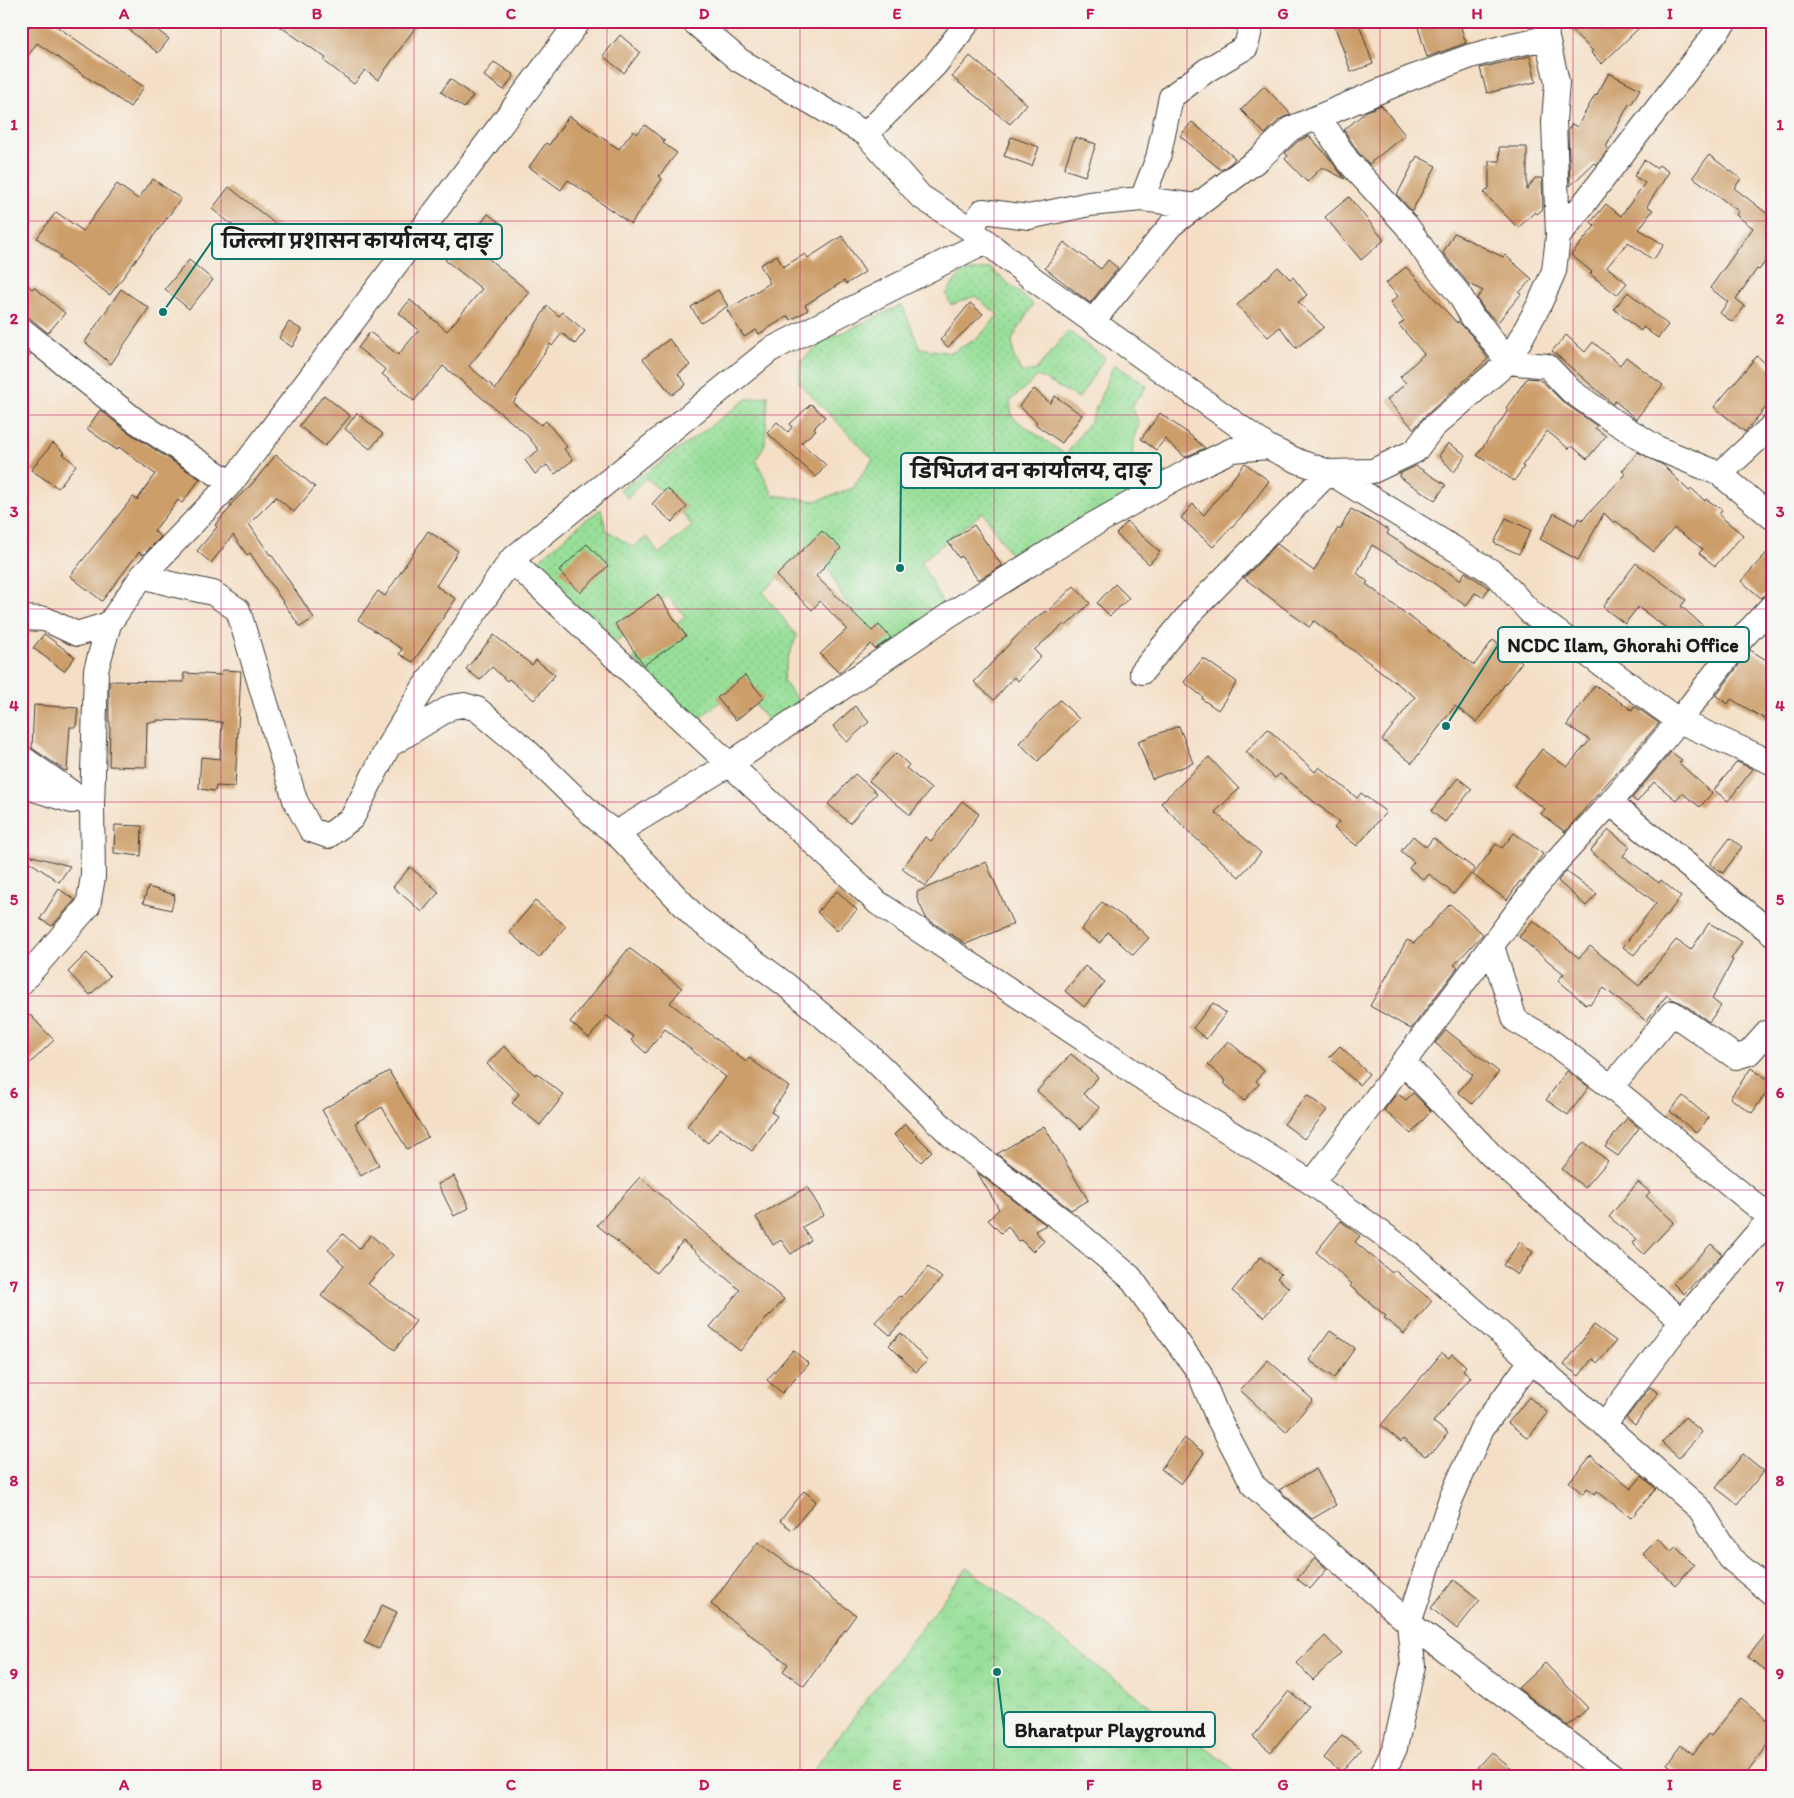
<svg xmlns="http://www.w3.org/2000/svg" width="1794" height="1798" viewBox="0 0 1794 1798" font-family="Itim,'Playpen Sans Deva',sans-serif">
<defs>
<pattern id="grass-dots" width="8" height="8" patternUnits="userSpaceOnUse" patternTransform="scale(1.25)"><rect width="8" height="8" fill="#98df99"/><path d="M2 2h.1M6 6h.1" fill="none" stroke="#82bf83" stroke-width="1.8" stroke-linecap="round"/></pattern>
<pattern id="park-crowns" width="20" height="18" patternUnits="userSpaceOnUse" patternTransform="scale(1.25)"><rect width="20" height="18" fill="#98df99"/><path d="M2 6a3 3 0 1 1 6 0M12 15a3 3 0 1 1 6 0" fill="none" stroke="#82bf83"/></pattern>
</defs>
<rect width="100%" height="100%" fill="#f6f6f2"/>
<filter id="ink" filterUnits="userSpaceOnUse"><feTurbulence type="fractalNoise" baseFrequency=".02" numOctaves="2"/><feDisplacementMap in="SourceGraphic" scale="10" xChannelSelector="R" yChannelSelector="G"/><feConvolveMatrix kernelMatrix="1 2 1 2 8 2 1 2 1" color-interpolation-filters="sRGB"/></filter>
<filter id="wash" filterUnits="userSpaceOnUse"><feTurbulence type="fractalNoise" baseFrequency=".0096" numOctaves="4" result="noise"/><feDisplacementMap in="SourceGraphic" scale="20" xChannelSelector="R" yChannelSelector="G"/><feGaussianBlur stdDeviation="1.12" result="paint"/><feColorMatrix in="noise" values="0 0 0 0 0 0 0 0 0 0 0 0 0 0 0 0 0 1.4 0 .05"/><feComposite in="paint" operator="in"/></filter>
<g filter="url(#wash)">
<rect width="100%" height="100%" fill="#f4dfc6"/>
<path fill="url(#grass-dots)" stroke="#5a7e5a" d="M990 268 1033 304 1012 340 1014 357 1022 373 1036 370 1068 331 1105 358 1079 398 1038 376 1010 401 1012 417 1066 455 1092 418 1114 364 1147 386 1132 406 1139 424 1136 431 1132 454 1154 468 1179 476 1022 572 983 512 921 562 948 614 884 654 841 595 829 569 807 550 763 592 797 636 788 657 783 680 805 711 771 726 741 685 696 721 633 659 685 616 667 596 640 615 617 642 604 632 533 565 583 522 601 509 606 530 633 547 647 537 659 554 692 526 672 499 645 478 627 498 620 489 660 463 747 399 768 396 765 444 756 460 773 495 816 501 853 488 873 459 798 382 801 361 822 342 902 305 920 348 951 353 978 338 998 315 975 296 951 305 946 294 961 273Z"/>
<path fill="url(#park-crowns)" stroke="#5a7e5a" d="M967 1568 1244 1777H808Z"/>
<g id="blocks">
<path fill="#cc9e6a" d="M33 21H49L144 87 130 107 37 43 21 66V39Z
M118 21H162L156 29 169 39 158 53Z
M272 21H420L378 80 365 70 354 84 324 61 326 58Z
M1333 21H1358L1373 64 1351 72Z
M1423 21H1459L1466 43 1427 57 1418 27 1424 25Z
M1562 21H1646L1602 64 1591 53 1593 51Z
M620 35 640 52 624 73 603 56Z
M970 56 1027 104 1010 124 952 77Z
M1530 56 1536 82 1487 93 1480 68Z
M494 62 514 75 504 90 484 76Z
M1609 73 1640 89 1631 105 1629 104 1606 147 1608 148 1604 155 1596 165 1594 163 1570 186 1568 130 1572 124 1577 127 1595 95 1596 96Z
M450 79 473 96 464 108 441 92Z
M1264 86 1291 114 1280 119 1265 134 1241 110Z
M1381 105 1405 135 1369 164 1358 152 1344 130 1367 111Z
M569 116 619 149 633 131 637 134 645 125 665 141 663 143 677 153 659 176 662 179 631 224 568 180 561 190 529 167 546 143 549 145Z
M1192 122 1235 158 1231 163 1221 170 1180 136Z
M1309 136 1326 154 1345 179 1322 167 1307 182 1285 159 1288 156 1285 153 1298 141Z
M1011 137 1039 147 1032 166 1004 156Z
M1075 137 1096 144 1085 176 1064 169Z
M1499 147H1527V190L1535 178H1542L1543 209 1537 214 1535 212 1518 228 1484 193 1489 188V161H1500Z
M1709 155 1741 179 1734 188 1773 218V251L1759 270 1757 269 1736 299 1745 306 1732 322 1720 313 1728 302 1710 288 1753 228 1736 215 1738 211 1693 177Z
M1417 156 1436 166 1412 211 1397 195Z
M1644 160 1656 168 1659 165 1669 172 1647 206 1653 210 1639 229 1664 245 1653 260 1628 242 1607 267 1627 283 1617 295 1590 274 1592 272 1571 255 1595 226 1591 222 1606 204 1621 216 1645 183 1634 176Z
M153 179 181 199 110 295 59 258 61 256 37 238 56 212 83 231 117 184 138 199Z
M229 187 278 226 262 248 212 209Z
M1349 197 1384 240 1361 260 1325 217Z
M488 214 500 223 479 251 529 292 469 366 496 389 547 306 559 316 562 312 585 331 575 344 562 333 552 346 550 344 513 403 541 425 546 421 567 447 564 449 573 460 555 474 547 465 535 474 525 460 539 450 525 433 443 366 414 401 382 374 386 370 358 348 370 332 398 355 419 330 399 313 410 300 447 331 482 289 445 260 463 238 467 242Z
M1454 233 1503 257 1505 255 1532 279 1519 293 1521 294 1498 322 1484 310 1477 298 1483 291 1468 283 1443 253Z
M842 236 865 272 846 284 844 281 805 305 808 310 791 320 788 316 759 334 756 330 744 337 727 310 770 283 760 265 777 255 783 267 805 254 808 258Z
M1064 242 1101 269 1108 260 1118 268 1090 303 1045 268Z
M189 260 213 280 189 309 165 289Z
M1278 267 1290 279 1293 277 1307 295 1298 302 1324 327 1296 348 1280 327 1268 337 1237 305Z
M1406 267 1457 323 1458 321 1473 337 1488 359 1424 417 1414 429 1387 400 1406 383 1400 377 1424 354 1399 325 1404 321 1390 303 1398 296 1386 283Z
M21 280 32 289 34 287 65 313 48 333 30 318 21 316Z
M121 289 149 308 111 364 85 342Z
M718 290 728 306 701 323 691 307Z
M1628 292 1668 325 1658 338 1643 327 1641 331 1614 309Z
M970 303 983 314 948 347 940 340Z
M289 322 302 330 292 347 279 338Z
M1566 335 1585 352 1593 342 1620 365 1626 357 1663 385 1636 419 1615 401 1613 404 1552 351Z
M669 339 690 365 678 374 686 384 672 395 643 359Z
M21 347 31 354 21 366Z
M1757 356 1773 370V399L1745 432 1714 407Z
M1527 378 1538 379 1545 384 1563 402 1597 426 1595 428 1606 436 1587 459 1572 446 1569 449 1547 431 1522 466 1524 467 1514 481 1477 455 1501 421 1508 410 1506 408Z
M1034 389 1050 403 1055 396 1082 415 1062 443 1035 424 1037 422 1019 406Z
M324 395 350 416 325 446 299 426Z
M811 404 825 417 814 428 816 430 801 443 826 465 816 477 767 433 777 422 788 432 792 427 790 424Z
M100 410 128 432 200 479 182 503 178 500 154 531 161 537 143 555 139 552 102 601 70 576 133 497 137 500 155 474 119 447 117 450 87 429Z
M357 413 383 434 370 449 345 429Z
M1160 413 1189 434 1205 448 1185 457 1165 439 1156 450 1141 439Z
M53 443 65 453 63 454 76 465 58 488 31 470Z
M1448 443 1466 455 1454 472 1439 456Z
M1638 452 1663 465 1689 491 1692 489 1705 501 1706 499 1722 510 1719 515 1743 535 1715 566 1699 553 1703 549 1674 528 1654 552 1616 521 1614 523 1604 513 1578 560 1540 539 1554 513 1575 525 1579 518 1582 520 1626 474 1622 471Z
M276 455 315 487 294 512 276 497 249 524 270 555 271 554 314 618 300 627 250 553 247 555 233 535 211 563 197 551 217 527 215 525 232 506 230 505 252 484Z
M1245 463 1269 481 1245 513 1213 547 1181 518 1193 504 1204 515Z
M1416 466 1446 485 1435 500 1399 477 1401 473Z
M667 488 687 507 672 522 652 504Z
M1351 509 1389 530 1387 534 1460 580 1465 572 1489 588 1483 597 1475 593 1466 606 1432 582 1372 545 1357 573 1368 582 1366 584 1474 665 1493 640 1522 662 1476 722 1455 706 1412 763 1382 740 1415 697 1314 621 1309 627 1244 578 1277 544 1314 571 1338 528 1340 530Z
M1506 518 1531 530 1519 554 1494 543Z
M1127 522 1160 552 1149 564 1116 534Z
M974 525 1002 566 978 580 961 556 959 558 948 542Z
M428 531 458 551 436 586 456 599 413 662 399 654 402 649 358 620 378 591 385 596Z
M822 531 841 548 816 576 872 631 879 625 891 638 875 649 871 644 839 673 820 654 847 629 820 601 812 610 776 576Z
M587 544 608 566 580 593 559 571Z
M1773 546V592H1769L1761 598 1741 581Z
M1636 563 1686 600 1681 606 1710 632 1697 651 1638 607 1625 624 1603 607Z
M1115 584 1129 598 1110 616 1097 603Z
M1074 586 1090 603 1066 626 1064 624 1034 650 1041 657 1018 681 1014 677 994 700 974 682 1026 626 1045 611 1046 613Z
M658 595 686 636 644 665 615 624Z
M44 634 75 657 64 671 33 648Z
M494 635 532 665 536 660 555 675 534 700 509 679 507 681 492 667 480 680 466 669Z
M1750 650 1773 664V724L1731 699 1728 704 1716 696Z
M1203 658 1237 682 1218 710 1202 699 1203 697 1184 682Z
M222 670 241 671 235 787 216 786 215 791 199 789 201 757 220 759 222 722 157 720V722H147L146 767 109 766 110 722H109V681L184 682V673L221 675Z
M745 675 764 698 736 720 717 698Z
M1595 685 1632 710 1634 706 1659 723 1565 832 1541 814 1545 809 1514 786 1542 749 1567 767 1590 740 1567 725Z
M1060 700 1079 719 1038 761 1019 743Z
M34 705 78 708 76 727H70L67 771 64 770 32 748Z
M855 706 869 722 847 742 833 726Z
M1179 726 1193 763 1152 779 1138 741Z
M1268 729 1315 772 1319 767 1357 798 1361 793 1386 812 1357 846 1334 828 1339 822 1280 774 1275 778 1246 752Z
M1671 752 1682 760 1679 763 1712 793 1700 807 1682 793 1676 800 1654 782 1637 802 1632 798Z
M896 753 909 765 906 768 931 789 910 815 869 781Z
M1209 757 1239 789 1215 812 1261 853 1239 877 1190 833 1161 803Z
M1737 762 1753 769 1728 801 1714 790Z
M855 774 877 793 850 823 828 804Z
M1458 778 1472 789 1445 822 1431 811Z
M962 801 979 814 926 886 902 869 925 837 931 841Z
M115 825 142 826 141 856 114 853Z
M1609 830 1630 847 1623 856 1659 883 1661 880 1681 897 1634 955 1623 947 1656 903 1590 851Z
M1514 833 1543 854 1522 882 1520 881 1507 900 1473 875 1496 844 1502 848Z
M1413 836 1426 847 1433 838 1475 869 1454 894 1429 874 1424 880 1409 868 1414 862 1401 851Z
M1730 838 1742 847 1723 873 1710 864Z
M21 853 70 866 59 882 21 856Z
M986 862 1013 924 966 944 926 918 917 898V892Z
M410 867 439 892 422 912 393 887Z
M1566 871 1597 894 1586 906 1558 881Z
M148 887 175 895 171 910 143 903Z
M59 889 75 900 52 926 40 919Z
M837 891 857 910 837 931 817 912Z
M535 901 566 926 539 958 509 932Z
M1102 902 1135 925 1149 938 1133 955 1108 932 1100 943 1081 930Z
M1450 904 1483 934 1454 965 1458 967 1411 1029 1370 1006 1407 940 1414 943Z
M1533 920 1579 958 1590 946 1639 986 1676 940 1691 950 1709 923 1742 942 1731 959 1733 960 1712 999 1721 1006 1709 1022 1682 1003 1672 999 1667 995 1646 1021 1604 988 1590 1004 1588 1003 1586 1005 1558 980 1564 974 1519 937Z
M629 948 682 988 670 1003 746 1062 749 1058 789 1087 771 1112 777 1116 752 1151 720 1128 708 1143 687 1126 726 1077 665 1029 646 1053 631 1040 634 1037 607 1016 589 1038 570 1022Z
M87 953 110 976 90 995 68 972Z
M1085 966 1105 982 1084 1007 1065 991Z
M1213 1003 1226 1013 1206 1039 1193 1028Z
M30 1015 54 1040 21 1072V1023Z
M1446 1030 1499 1072 1472 1104 1458 1092 1473 1075 1435 1043Z
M1228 1041 1264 1071 1256 1081 1259 1084 1244 1101 1224 1083 1226 1081 1208 1065Z
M504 1046 535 1075 536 1073 564 1095 540 1125 512 1103 519 1094 487 1064Z
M1340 1046 1369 1074 1359 1085 1329 1057Z
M1071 1054 1098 1077 1083 1094 1100 1108 1081 1129 1037 1091Z
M1751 1068 1773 1083 1752 1113 1730 1098Z
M389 1071 428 1137 407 1149 382 1107 355 1123 379 1165 361 1176 322 1110Z
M1567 1071 1589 1087 1568 1115 1546 1100Z
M1397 1093 1406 1100 1413 1093 1431 1111 1411 1134 1384 1110Z
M1307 1095 1327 1110 1304 1139 1284 1124Z
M1683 1096 1709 1118 1696 1133 1670 1111Z
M1627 1118 1639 1128 1618 1156 1605 1147Z
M905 1124 932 1151 921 1162 894 1135Z
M1044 1126 1088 1200 1071 1210 997 1154Z
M1584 1142 1608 1161 1585 1188 1562 1169Z
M977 1172 1046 1225 1035 1231 1044 1241 1033 1252 1021 1240 1018 1241 1008 1226 1001 1233 988 1220 999 1209Z
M454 1176 469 1208 454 1216 438 1184Z
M640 1177 715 1242 784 1299 771 1315 770 1314 740 1351 710 1327 740 1290 683 1241 656 1273 597 1225Z
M1638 1182 1650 1192 1646 1196 1674 1222 1644 1254 1632 1243 1636 1239 1609 1217Z
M807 1187 824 1215 802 1227 811 1240 791 1254 781 1240 773 1245 756 1217Z
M1341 1221 1360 1236 1355 1242 1392 1273 1394 1270 1432 1301 1404 1334 1384 1318 1386 1316 1350 1286 1352 1284 1316 1252Z
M343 1234 359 1249 371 1235 393 1255 368 1284 416 1321 395 1350 321 1296 344 1265 328 1250Z
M1520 1242 1533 1252 1517 1275 1503 1265Z
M1711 1244 1722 1254 1684 1294 1673 1283Z
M1260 1257 1281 1274 1277 1278 1289 1288 1264 1317 1232 1291Z
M928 1267 942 1278 890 1335 875 1322 900 1296 902 1297Z
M1594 1325 1616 1341 1598 1363 1592 1359 1579 1376 1564 1365Z
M1330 1331 1355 1348 1334 1378 1309 1360Z
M901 1333 927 1361 916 1372 889 1345Z
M793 1350 809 1364 782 1393 767 1380Z
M1442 1353 1449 1358 1452 1354 1466 1366 1463 1370 1471 1377 1433 1422 1448 1433 1435 1450 1425 1456 1403 1439 1401 1442 1381 1425Z
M1268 1360 1313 1400 1286 1432 1240 1390Z
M1650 1387 1658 1393 1635 1425 1626 1418Z
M1529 1397 1548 1413 1528 1438 1508 1423Z
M1685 1417 1702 1432 1679 1458 1662 1443Z
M1184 1438 1204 1453 1181 1484 1161 1469Z
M1743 1454 1764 1471 1737 1504 1716 1488Z
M1591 1456 1631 1489 1642 1476 1656 1489 1631 1518 1597 1491 1594 1494 1587 1488 1583 1494 1569 1482Z
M1316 1469 1336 1505 1312 1519 1279 1490Z
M804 1491 816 1501 792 1530 780 1521Z
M1658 1539 1671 1551 1676 1547 1694 1565 1675 1585 1643 1554Z
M758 1542 856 1615 804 1686 783 1671 788 1664 711 1604Z
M1315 1558 1327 1569 1310 1589 1297 1579Z
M1454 1580 1480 1600 1457 1629 1431 1608Z
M382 1605 397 1612 379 1649 364 1642Z
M1773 1625V1677L1748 1657Z
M1325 1636 1341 1653 1313 1680 1297 1663Z
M1545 1663 1588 1708 1568 1726 1518 1688Z
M1289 1691 1308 1706 1271 1752 1253 1737Z
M1741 1699 1773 1725V1738L1744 1777H1686L1667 1764 1681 1745 1693 1754 1708 1734 1711 1736Z
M1342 1735 1361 1749 1341 1772 1324 1758Z
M1491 1752 1521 1777H1469Z"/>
</g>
</g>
<g filter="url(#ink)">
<use href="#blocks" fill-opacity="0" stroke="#3c3936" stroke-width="1"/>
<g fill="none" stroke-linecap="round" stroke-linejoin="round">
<defs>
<path id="minor" d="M693 21 739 60 866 134 920 196 970 229 1032 278 1268 447 1300 462 1329 472 1373 471 1415 451 1433 427 1508 362 1539 305 1554 271 1558 237 1554 121 1557 82 1547 38 1546 21
M1319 117 1347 160 1407 226 1429 258 1459 294 1473 318 1483 328 1508 362 1547 366 1571 391 1609 418 1657 448 1720 474 1773 518
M866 134 935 65 969 21
M1142 199 1158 158 1171 97 1207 70 1246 47 1252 21
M970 229 983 211 1029 217 1089 204 1142 199 1197 206
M1558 237 1725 21
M1093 321 1171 225 1260 158 1290 129 1408 79 1471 56 1512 45 1547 38
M21 329 136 421 231 483
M1720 474 1773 425
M511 560 878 903 1153 1085 1312 1183 1409 1253 1700 1509 1730 1558 1773 1594
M142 576 171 584 213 593 238 610 295 800 311 830 328 836 352 818 389 745 424 687 511 560 770 350 986 241
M21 618 45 619 77 634 109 624
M1142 672 1191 612 1329 472 1494 573 1531 613 1679 721 1773 763
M393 743 451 707 464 705 477 709 526 750 598 820 616 833 730 764 949 615 1089 527 1192 469 1232 450 1268 447
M21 757 92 807
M21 785 72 801
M1610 803 1773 934
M616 833 696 918 785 984 871 1057 954 1138 1067 1224 1130 1277 1199 1372 1217 1416 1254 1486 1409 1623 1613 1777
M1492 946 1515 1020 1548 1039 1611 1087 1771 1218
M21 983 88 906 93 877 92 807 96 670 109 624 142 576 231 483 579 21
M1403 1062 1492 1156 1682 1321
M1611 1087 1672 1013 1736 1057 1749 1053 1767 1033
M1312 1183 1548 871 1610 803 1679 721 1743 637 1773 605
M1604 1425 1682 1321 1773 1215
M1381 1777 1395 1748 1413 1666 1409 1623 1450 1501 1482 1428 1531 1361"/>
</defs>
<use href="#minor" stroke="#3c3936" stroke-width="26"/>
<use href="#minor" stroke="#fff" stroke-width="24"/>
</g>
</g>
<path fill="none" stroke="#c2185b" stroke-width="1" stroke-opacity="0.55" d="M221 21V1777M414 21V1777M607 21V1777M800 21V1777M994 21V1777M1187 21V1777M1380 21V1777M1573 21V1777M21 221H1773M21 415H1773M21 609H1773M21 802H1773M21 996H1773M21 1190H1773M21 1383H1773M21 1577H1773"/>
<path fill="none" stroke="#0f766e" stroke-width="2" d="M163 312L212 241M900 568L901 471M1446 726L1498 645M997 1672L1004 1730"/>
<g fill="#0f766e" stroke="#f6f6f2" stroke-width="2">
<circle cx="163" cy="312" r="5"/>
<circle cx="900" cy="568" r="5"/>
<circle cx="1446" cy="726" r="5"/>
<circle cx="997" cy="1672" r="5"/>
</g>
<g fill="#f6f6f2" stroke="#0f766e" stroke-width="2">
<rect x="212" y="224" width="290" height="35" rx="5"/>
<rect x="901" y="453" width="260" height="35" rx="5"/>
<rect x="1498" y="627" width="251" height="35" rx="5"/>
<rect x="1004" y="1712" width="211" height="35" rx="5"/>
</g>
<g font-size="20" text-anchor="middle" font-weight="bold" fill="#1c1c1c">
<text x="357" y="248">जिल्ला प्रशासन कार्यालय, दाङ्</text>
<text x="1031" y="478">डिभिजन वन कार्यालय, दाङ्</text>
<text x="1623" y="652">NCDC Ilam, Ghorahi Office</text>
<text x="1110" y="1737">Bharatpur Playground</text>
</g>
<rect width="1794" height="1798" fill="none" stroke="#f6f6f2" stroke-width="55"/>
<rect x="28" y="28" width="1738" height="1742" fill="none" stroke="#c2185b" stroke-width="2"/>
<g font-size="16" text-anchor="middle" font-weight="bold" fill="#c2185b">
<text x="124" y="19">A</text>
<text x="317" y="19">B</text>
<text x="511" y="19">C</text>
<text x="704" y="19">D</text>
<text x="897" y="19">E</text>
<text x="1090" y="19">F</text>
<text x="1283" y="19">G</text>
<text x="1477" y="19">H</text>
<text x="1670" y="19">I</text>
<text x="14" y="130">1</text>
<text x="1780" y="130">1</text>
<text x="14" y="324">2</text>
<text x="1780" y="324">2</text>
<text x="14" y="517">3</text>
<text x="1780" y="517">3</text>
<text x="14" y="711">4</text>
<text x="1780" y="711">4</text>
<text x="14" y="905">5</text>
<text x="1780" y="905">5</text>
<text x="14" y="1098">6</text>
<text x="1780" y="1098">6</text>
<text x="14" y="1292">7</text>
<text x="1780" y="1292">7</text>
<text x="14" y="1486">8</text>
<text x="1780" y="1486">8</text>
<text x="14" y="1679">9</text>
<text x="1780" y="1679">9</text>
<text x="124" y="1790">A</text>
<text x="317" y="1790">B</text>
<text x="511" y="1790">C</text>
<text x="704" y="1790">D</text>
<text x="897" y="1790">E</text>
<text x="1090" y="1790">F</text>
<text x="1283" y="1790">G</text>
<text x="1477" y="1790">H</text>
<text x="1670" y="1790">I</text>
</g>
</svg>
